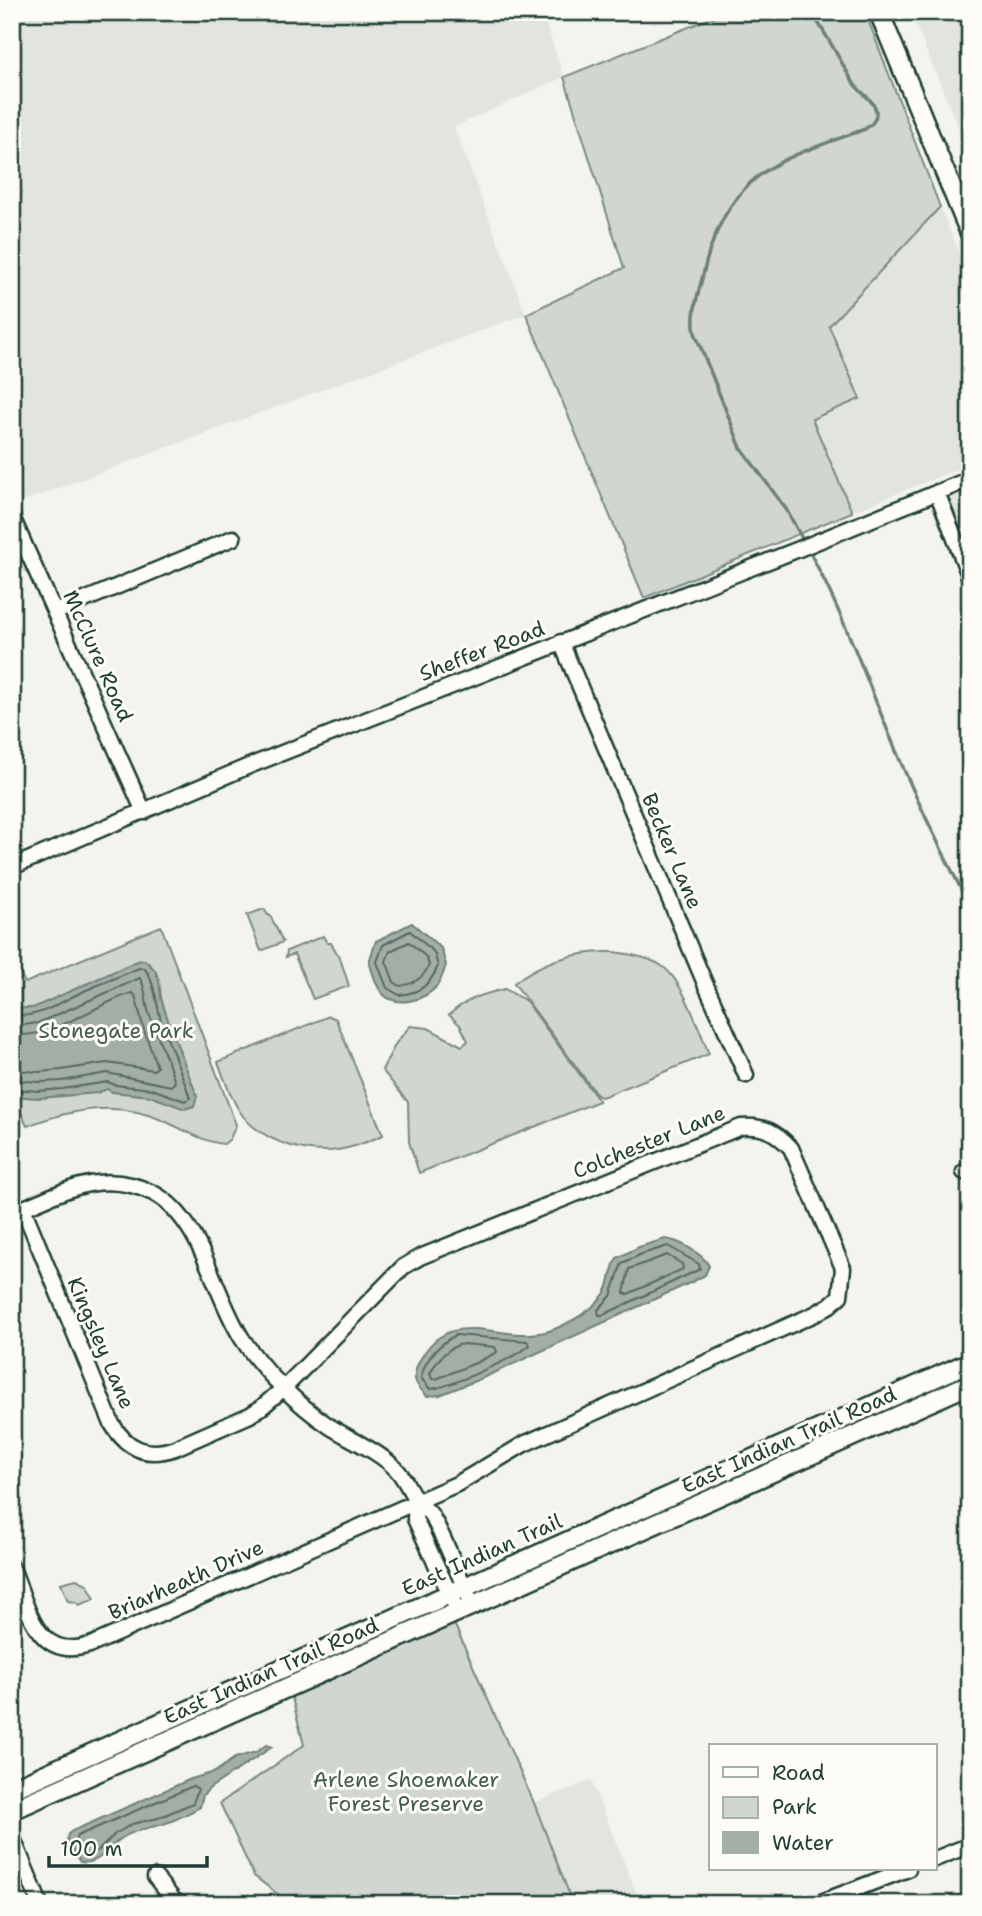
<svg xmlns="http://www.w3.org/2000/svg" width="982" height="1916" viewBox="0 0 982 1916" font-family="'Shantell Sans',sans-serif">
<rect width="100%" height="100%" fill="#f4f4ef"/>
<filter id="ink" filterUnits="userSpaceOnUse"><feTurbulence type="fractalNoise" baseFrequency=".0143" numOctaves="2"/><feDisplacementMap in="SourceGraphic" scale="14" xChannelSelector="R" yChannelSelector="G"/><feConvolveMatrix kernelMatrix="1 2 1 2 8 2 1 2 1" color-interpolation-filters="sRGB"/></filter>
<g filter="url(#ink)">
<path fill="#e2e5df" d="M12 12H542L564 77 454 127 526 314 16 504 12 495Z
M910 12H970V155Z
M940 207 970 278V464L852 512 812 418 860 399 829 326Z
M970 489V592H968L930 505Z
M591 1780 641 1904H573L534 1803Z"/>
<path fill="#d1d6d1" stroke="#788a82" stroke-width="2" d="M726 12H865L940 207 829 326 860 399 812 419 852 512 644 598 526 314 624 268 564 77Z
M264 909 268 915H270L283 942 261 951 247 915Z
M161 926 236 1125 230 1139 224 1144C203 1142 183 1129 164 1121 117 1100 72 1109 27 1126L18 1106 12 1108V956L25 983Z
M323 936 327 943H331L340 958 349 986 313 999 294 954 286 957 287 951Z
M614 952C629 954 649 957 662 966 683 980 699 1030 709 1054L602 1097 598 1096 514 983C544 959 577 951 614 952Z
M505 989 526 1001 599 1101 419 1173 409 1142 408 1102 382 1070 396 1043 410 1026 428 1028 462 1046 468 1041 460 1025 449 1015C465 999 484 994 505 989Z
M329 1016 336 1019 383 1135C365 1143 345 1151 325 1151 296 1151 261 1139 243 1116 231 1100 225 1080 218 1062Z
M970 1369V1377L871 1419 870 1415Z
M835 1431 836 1435 540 1566 605 1531Z
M76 1579 87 1584 95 1599 79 1605 76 1602 68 1601 61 1583Z
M453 1621 534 1803 573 1904H284L279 1895 254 1876 220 1803 304 1745 291 1694Z
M385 1632 316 1669 88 1768 151 1734Z"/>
<path fill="#a3aea7" stroke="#6e8179" stroke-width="2" d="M412 923 441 948 446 965C444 971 441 981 437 986 425 1000 396 1009 382 993 375 985 373 972 369 962L376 941Z
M145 960 155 970 159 980 161 998 169 1023 197 1096 194 1106 185 1109 150 1096 112 1092 107 1089 97 1093 63 1096 39 1098 12 1096V1008H33L137 961Z
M665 1239C679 1240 703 1254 709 1266L705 1275 694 1281 485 1377 440 1395 427 1396C416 1385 411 1379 418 1364 450 1297 507 1351 557 1328 575 1320 598 1307 607 1289 611 1279 611 1268 617 1258L639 1247Z
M266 1745 272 1747 210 1788 203 1795 200 1807C187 1814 173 1822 159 1825 145 1829 134 1830 122 1838 108 1847 99 1866 80 1862L67 1841 68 1834 72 1831 191 1779 215 1772 235 1758 256 1752Z"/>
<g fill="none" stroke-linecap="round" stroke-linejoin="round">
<path stroke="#546a62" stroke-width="2" d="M410 931 434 952 438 966C430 985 420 993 399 995L387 988 377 962 383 945Z
M409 942 426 957 429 965C424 978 414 984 400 986L394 982 386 961 390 951Z
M12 1015C38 1019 56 1004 78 994 98 984 119 977 139 968H144C155 980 157 1008 162 1025 171 1049 182 1073 190 1098L185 1101 152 1089 115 1085 108 1082 62 1089 39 1091 12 1089
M12 1024 23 1025 38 1023 140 978C146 987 145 999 148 1010 156 1034 167 1058 175 1082L171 1086 107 1073 62 1081 39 1082 12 1080
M12 1034C50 1041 95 1004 132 993L135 995 144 1030 157 1067 154 1070 107 1063 61 1070 39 1072 12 1070
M668 1246 699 1264 700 1269 603 1315H599L598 1310 611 1296 622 1263 642 1254Z
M667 1255 682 1264 683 1269 628 1294 624 1293 629 1269Z
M456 1335 527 1341 530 1345C517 1357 448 1388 430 1389L421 1378C424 1360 440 1343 456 1335Z
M464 1344 495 1347 497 1352 478 1362 436 1379H432L430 1374C436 1361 449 1345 464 1344Z
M193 1786 198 1789 193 1803 158 1818 132 1824 115 1834 99 1850 84 1855 75 1841 77 1836Z"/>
<path stroke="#6e8179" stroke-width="3.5" d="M804 542 786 509 741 448 695 333C691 314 698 294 703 275 712 233 732 191 770 168 796 152 836 140 865 129 872 124 877 120 876 111 875 101 861 93 855 85 840 61 828 36 811 12
M808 549C842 611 865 676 892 741 915 798 943 853 970 907"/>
<defs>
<path id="minor" d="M937 492 970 578
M12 517 144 812
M56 612 233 538
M561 642 704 981 746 1075
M12 867 249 766 799 549 970 479
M964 1172 970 1169
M12 1213C61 1193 101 1167 153 1193 203 1219 213 1295 243 1340 264 1372 297 1404 329 1426 351 1440 377 1450 396 1469 405 1478 409 1490 416 1500 420 1506 427 1509 431 1515 446 1540 456 1570 469 1597
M416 1501 415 1519 454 1603
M12 1568C29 1609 36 1664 93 1644L457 1484 524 1444 815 1314 830 1305 840 1296 843 1268 791 1148C776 1132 764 1125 741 1127L420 1257 403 1267 285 1387 262 1407 250 1415 175 1448C147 1458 127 1449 112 1424L23 1208
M12 1836 40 1904
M935 1859 970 1845
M155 1877 177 1904
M816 1904 908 1869"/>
<path id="major" d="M879 12 970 233
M12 1789 970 1362
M12 1810 970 1384"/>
</defs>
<use href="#minor" stroke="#1f3d34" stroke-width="19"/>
<use href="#major" stroke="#1f3d34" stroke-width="23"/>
<use href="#minor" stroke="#fdfcf7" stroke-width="14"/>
<use href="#major" stroke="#fdfcf7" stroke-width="18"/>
</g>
</g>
<g text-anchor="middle" stroke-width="6" stroke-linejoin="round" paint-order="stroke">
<g font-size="21" fill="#1f3d34" stroke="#fdfcf7">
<text transform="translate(482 651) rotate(-21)" y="7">Sheffer Road</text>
<text transform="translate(98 656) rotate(66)" y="7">McClure Road</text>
<text transform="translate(672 851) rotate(67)" y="7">Becker Lane</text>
<text transform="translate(649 1142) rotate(-22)" y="7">Colchester Lane</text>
<text transform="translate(101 1343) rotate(67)" y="7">Kingsley Lane</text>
<text transform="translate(789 1440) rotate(-24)" y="7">East Indian Trail Road</text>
<text transform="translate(482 1555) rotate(-24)" y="7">East Indian Trail</text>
<text transform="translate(186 1580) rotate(-24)" y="7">Briarheath Drive</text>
<text transform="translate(271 1671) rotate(-24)" y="7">East Indian Trail Road</text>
</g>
<g font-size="21" fill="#435c53" stroke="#fdfcf7">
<text x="116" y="1038">Stonegate Park</text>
<text x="406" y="1787">Arlene Shoemaker<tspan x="406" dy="24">Forest Preserve</tspan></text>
</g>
</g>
<rect width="982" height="1916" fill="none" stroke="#fdfcf7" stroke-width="42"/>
<rect x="21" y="21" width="940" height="1874" fill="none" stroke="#1f3d34" stroke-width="2.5" filter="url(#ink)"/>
<rect x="709" y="1744" width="228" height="126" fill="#fdfcf7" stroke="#a4b0a9" stroke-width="2"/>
<rect x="723" y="1767" width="35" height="10" fill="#fdfcf7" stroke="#a4b0a9" stroke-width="2"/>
<text x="772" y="1780" font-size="21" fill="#1f3d34">Road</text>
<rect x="723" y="1797" width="35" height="21" fill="#d1d6d1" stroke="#a4b0a9" stroke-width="2"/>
<text x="772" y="1814" font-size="21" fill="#1f3d34">Park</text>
<rect x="723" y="1832" width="35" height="21" fill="#a3aea7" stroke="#a4b0a9" stroke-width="2"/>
<text x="772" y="1850" font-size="21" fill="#1f3d34">Water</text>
<path d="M49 1856v10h158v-10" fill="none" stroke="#1f3d34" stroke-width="3.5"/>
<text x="60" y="1856" font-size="21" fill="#1f3d34" stroke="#fdfcf7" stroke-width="5" paint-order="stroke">100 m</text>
</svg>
